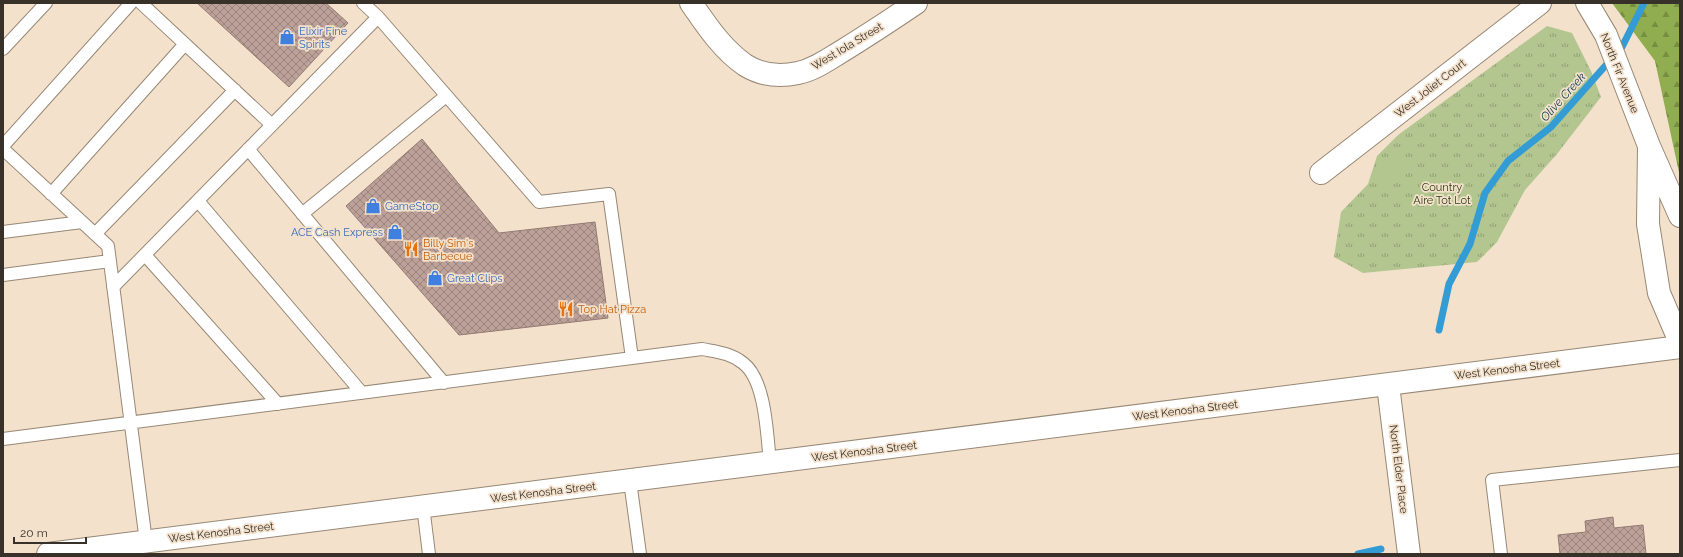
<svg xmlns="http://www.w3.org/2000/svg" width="1683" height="557" viewBox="0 0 1683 557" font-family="Raleway,sans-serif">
<defs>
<pattern id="grass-tufts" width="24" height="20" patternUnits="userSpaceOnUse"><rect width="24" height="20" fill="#b3c690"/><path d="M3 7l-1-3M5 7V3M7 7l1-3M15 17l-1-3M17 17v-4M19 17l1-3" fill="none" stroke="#92a176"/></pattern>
<pattern id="forest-firs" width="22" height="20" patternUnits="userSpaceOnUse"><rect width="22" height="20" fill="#90ad50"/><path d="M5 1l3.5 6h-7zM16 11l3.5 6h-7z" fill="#768d42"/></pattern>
<pattern id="building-cross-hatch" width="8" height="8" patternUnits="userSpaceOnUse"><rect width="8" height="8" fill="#bca199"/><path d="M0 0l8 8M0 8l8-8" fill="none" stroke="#9a847d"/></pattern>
</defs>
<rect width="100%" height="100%" fill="#f3e1cc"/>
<path fill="url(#grass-tufts)" d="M1547 26 1572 33 1591 71 1601 97 1557 154 1525 190 1497 242 1477 262 1363 273 1334 257 1341 212 1368 184 1377 156 1398 135Z"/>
<path fill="url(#forest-firs)" d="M1612 3H1680V177L1655 61Z"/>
<path fill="#b3c690" d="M1384 158 1403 160 1400 183 1380 180Z"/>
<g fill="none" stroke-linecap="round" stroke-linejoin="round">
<path stroke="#339cd5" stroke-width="7" d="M1439 330 1449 284 1470 244 1485 193 1508 161 1551 127 1622 47 1644 3
M1358 554 1381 549"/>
</g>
<path fill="url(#building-cross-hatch)" stroke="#937a73" d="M197 3H326L348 23 289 87Z
M422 139 499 233 595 222 608 318 459 335 346 206Z
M1613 517 1614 528 1643 525 1646 554H1560L1558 535 1586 532 1585 521Z"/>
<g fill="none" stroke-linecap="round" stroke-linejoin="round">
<defs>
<path id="service" d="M141 3 272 125
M363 3 378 17 539 202 609 194 632 358
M3 49 46 3
M3 146 131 3
M3 149 108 246 146 542
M248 149 444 383
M51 194 185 44
M198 201 362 393
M302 214 446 96
M3 232 82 222
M95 234 235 90
M145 255 278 404
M3 275 110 261
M113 287 378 17
M3 439 702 349C717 352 731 353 743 363 766 380 767 436 770 463
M630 481 640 554
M423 506 429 554
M1501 554 1492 480 1680 460"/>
<path id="minor" d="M691 3C707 26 722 49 745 65 761 75 780 77 798 73 813 70 826 61 839 53 865 37 891 20 916 3
M1587 3 1606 35 1649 146
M1321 173 1540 3
M1680 216 1649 146 1648 224 1659 293 1680 342
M1388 385 1409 554"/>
<path id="primary" d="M48 554 1680 347"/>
</defs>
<use href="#service" stroke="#978875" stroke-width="14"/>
<use href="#minor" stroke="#978875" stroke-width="24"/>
<use href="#primary" stroke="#978875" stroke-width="24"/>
<use href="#service" stroke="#fff" stroke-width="12"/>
<use href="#minor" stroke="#fff" stroke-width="22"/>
<use href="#primary" stroke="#fff" stroke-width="22"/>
</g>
<defs>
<symbol id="shop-bare" viewBox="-9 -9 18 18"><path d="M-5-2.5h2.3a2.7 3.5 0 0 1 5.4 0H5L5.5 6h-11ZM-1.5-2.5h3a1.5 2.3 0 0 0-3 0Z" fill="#3f7fe0" stroke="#f3e1cc" stroke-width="2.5" paint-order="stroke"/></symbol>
<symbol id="restaurant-bare" viewBox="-9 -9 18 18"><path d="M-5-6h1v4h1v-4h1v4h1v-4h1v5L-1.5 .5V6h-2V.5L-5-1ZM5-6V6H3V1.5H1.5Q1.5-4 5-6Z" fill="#e8710a" stroke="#f3e1cc" stroke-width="2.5" paint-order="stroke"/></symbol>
</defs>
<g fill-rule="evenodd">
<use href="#shop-bare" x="276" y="26" width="22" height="22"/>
<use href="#shop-bare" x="362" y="195" width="22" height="22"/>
<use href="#shop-bare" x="384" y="221" width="22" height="22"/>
<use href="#restaurant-bare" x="400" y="238" width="22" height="22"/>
<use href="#shop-bare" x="424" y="267" width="22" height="22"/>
<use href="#restaurant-bare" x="555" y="298" width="22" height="22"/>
</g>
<g text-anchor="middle" stroke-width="3.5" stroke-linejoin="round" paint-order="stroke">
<g font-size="11" fill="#366cbe" stroke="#f3e1cc" text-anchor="start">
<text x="299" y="35">Elixir Fine<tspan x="299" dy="13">Spirits</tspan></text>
<text x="385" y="210">GameStop</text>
<text x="383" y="236" text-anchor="end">ACE Cash Express</text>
<text x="447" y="282">Great Clips</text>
</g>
<g font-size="11" fill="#373129" stroke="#f3e1cc">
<text transform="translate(847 46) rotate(-31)" y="4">West Iola Street</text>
<text transform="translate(1620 73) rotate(68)" y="4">North Fir Avenue</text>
<text transform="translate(1430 88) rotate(-38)" y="4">West Joliet Court</text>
<text transform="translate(1507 369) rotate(-7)" y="4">West Kenosha Street</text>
<text transform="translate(1185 410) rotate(-7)" y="4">West Kenosha Street</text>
<text transform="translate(864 451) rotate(-7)" y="4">West Kenosha Street</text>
<text transform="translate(1399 469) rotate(83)" y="4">North Elder Place</text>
<text transform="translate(543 492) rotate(-7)" y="4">West Kenosha Street</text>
<text transform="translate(221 532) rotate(-7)" y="4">West Kenosha Street</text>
</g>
<g font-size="11" fill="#2f3b14" stroke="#f3e1cc">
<text x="1442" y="191">Country<tspan x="1442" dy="13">Aire Tot Lot</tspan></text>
</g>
<g font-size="11" fill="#c56008" stroke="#f3e1cc" text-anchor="start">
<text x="423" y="247">Billy Sim's<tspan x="423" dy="13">Barbecue</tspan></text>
<text x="578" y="313">Top Hat Pizza</text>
</g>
<g font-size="12" font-style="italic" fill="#0e3a51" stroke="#f3e1cc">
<text transform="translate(1563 97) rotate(-48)" y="4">Olive Creek</text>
</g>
</g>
<rect width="1683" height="557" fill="none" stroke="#373129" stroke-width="8"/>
<path d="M14 537v6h72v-6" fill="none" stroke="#373129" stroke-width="2"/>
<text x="20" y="537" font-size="12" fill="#373129" stroke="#f3e1cc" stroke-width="3" paint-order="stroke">20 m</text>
</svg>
